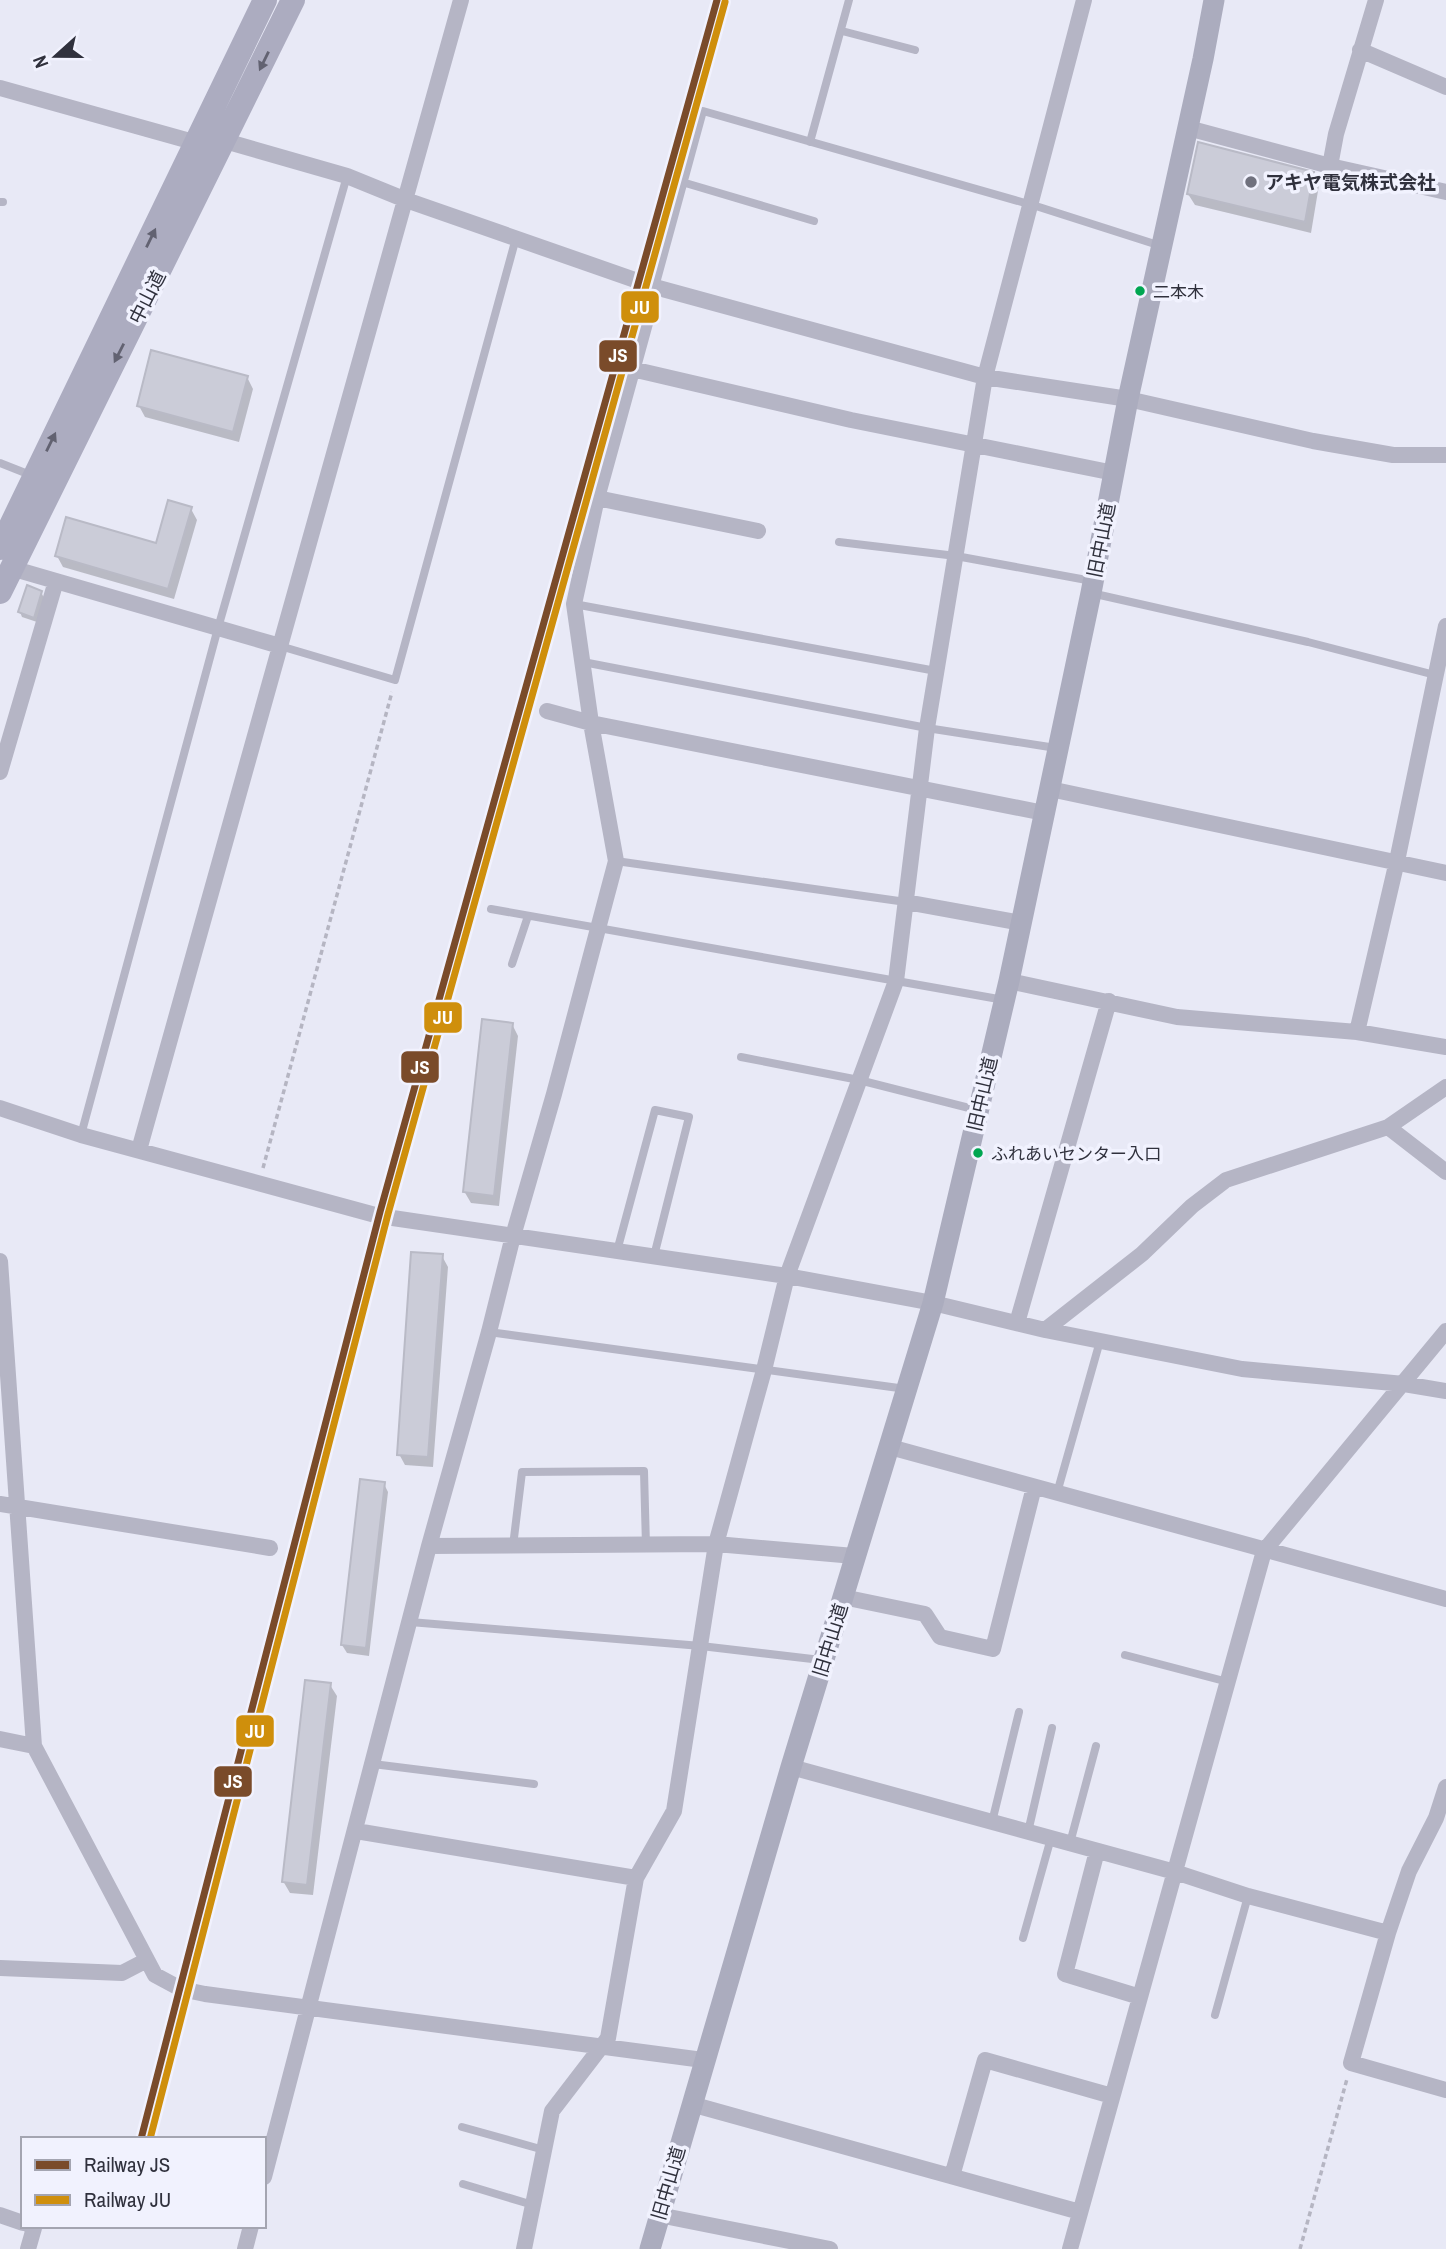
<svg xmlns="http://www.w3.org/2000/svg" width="1446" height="2249" viewBox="0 0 1446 2249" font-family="'Archivo Narrow','Noto Sans JP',sans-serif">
<rect width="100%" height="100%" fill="#e8e9f6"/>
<path fill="#0003" d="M1312 174 1319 185 1311 233 1195 205 1188 194Z
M247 377 253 389 239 442 145 417 139 406Z
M191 509 197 520 174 599 63 567 57 556 157 545Z
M41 592 44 598 37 622 22 617 20 612Z
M512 1024 518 1036 499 1206 471 1203 464 1191Z
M442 1256 448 1267 433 1467 405 1465 399 1454Z
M384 1484 388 1492 369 1656 347 1653 342 1645Z
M330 1685 337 1696 313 1895 290 1893 283 1881Z"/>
<path fill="#cbccd8" stroke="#b9bac6" stroke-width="2" d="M1198 142 1314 172 1305 222 1187 194Z
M151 350 248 376 233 432 137 406Z
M168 500 192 507 168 589 55 556 66 517 156 543Z
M27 585 42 591 34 618 18 612Z
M482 1019 513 1023 494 1196 463 1192Z
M411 1252 443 1254 428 1457 397 1455Z
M360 1479 385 1482 366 1648 341 1645Z
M305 1680 331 1683 307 1885 282 1882Z"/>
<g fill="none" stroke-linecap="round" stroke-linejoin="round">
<path stroke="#b5b5c2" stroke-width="3.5" stroke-dasharray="5 3.5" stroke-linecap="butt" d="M263 1168 392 692
M1300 2249 1347 2079"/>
<path stroke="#b5b5c5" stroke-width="8" d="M842 31 915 50
M810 142 849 0
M682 182 814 221
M0 202H3
M655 287 703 111 1039 207 1161 246
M0 463 33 476
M839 542 956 556 1092 581
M1091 593 1308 642 1435 675
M574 604 936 671
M280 646 395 680 516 238
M583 662 927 728 1056 748
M616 861 906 902
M491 909 1004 1000
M512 964 528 916
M741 1057 859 1080 977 1110
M81 1135 218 628 347 176
M617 1251 655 1110 689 1117 654 1256
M489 1332 906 1389
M1057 1493 1100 1341
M513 1546 522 1472 644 1471 646 1546
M410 1622 701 1646 821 1660
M1125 1655 1228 1682
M373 1764 534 1784
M992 1822 1019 1712
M1028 1832 1052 1728
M1070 1843 1096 1746
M1023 1938 1051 1838
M1215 2015 1248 1896
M462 2127 544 2150
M463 2184 533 2205"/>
<path stroke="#b5b5c5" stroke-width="16" d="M1360 50 1446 87
M0 88 197 143
M1188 128 1330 166 1446 192
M225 141 347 176 406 200 655 287 985 377 1128 399 1313 441 1393 455H1446
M1330 166 1336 134 1376 0
M632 369 851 420 1114 473
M597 498 758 531
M11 568 280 646
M547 711 591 723 574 604 597 498 655 287
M0 772 56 581
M1050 789 1446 873
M906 902 1021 923
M1009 981 1177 1017 1357 1032 1446 1047
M1357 1032 1397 861 1446 626
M0 1108 81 1135 379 1216 787 1276 933 1303 1045 1330 1242 1369 1404 1384 1446 1391
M1388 1127 1446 1172
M139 1150 461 0
M0 1261 34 1746 155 1975 181 1989 205 1994 703 2060
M1017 1323 1109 1001
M1045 1330 1142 1254 1192 1206 1226 1180 1388 1127 1446 1087
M890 1447 1446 1599
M0 1504 270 1548
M429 1546 716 1544 854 1556
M843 1597 925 1614 940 1637 993 1649 1034 1487
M0 1739 34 1746
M791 1767 1175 1872 1248 1896 1388 1933
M1446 1787 1436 1818 1409 1871 1388 1933 1351 2063 1446 2090
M356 1831 636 1878
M1097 1851 1065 1974 1140 1997
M0 1968 122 1973 147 1960
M691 2104 1080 2212
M952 2176 985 2060 1112 2096
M264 2177 429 1546 489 1332 513 1236 554 1094 616 861 591 723 1044 813
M0 2215 23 2223
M659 2215 830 2249
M28 2249 34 2228 30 2226
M245 2249 251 2226
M524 2249 552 2111 608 2038 636 1878 674 1811 716 1544 764 1370 787 1276 896 981 927 728 985 377 1084 0
M1070 2249 1264 1551 1446 1331"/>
<path stroke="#abacbe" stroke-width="21" d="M650 2249 791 1767 933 1303 1009 981 1091 593 1128 399 1203 59 1214 0"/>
<path stroke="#acacc0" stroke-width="24" d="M0 548 265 0
M0 592 293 0"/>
<defs>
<path id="rail-1" d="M141 2139 380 1212 717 0"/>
<path id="rail-2" d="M150 2139 388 1214 725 2"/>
</defs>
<use href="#rail-1" stroke="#f1f2fe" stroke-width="12"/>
<use href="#rail-2" stroke="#f1f2fe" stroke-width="12"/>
<use href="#rail-1" stroke="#7a4b2a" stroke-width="7"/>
<use href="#rail-2" stroke="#cf8f0c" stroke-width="7"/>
</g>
<defs><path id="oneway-solid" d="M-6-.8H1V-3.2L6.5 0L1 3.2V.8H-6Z" transform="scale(1.75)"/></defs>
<g fill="#626271">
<use href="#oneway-solid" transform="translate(264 61) rotate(116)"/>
<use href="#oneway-solid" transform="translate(151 238) rotate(-64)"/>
<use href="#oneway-solid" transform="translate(119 353) rotate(117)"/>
<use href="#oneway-solid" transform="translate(51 442) rotate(-64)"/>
</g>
<circle fill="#70717e" stroke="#f1f2fe" stroke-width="2.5" cx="1251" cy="182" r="7"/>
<g fill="#00a651" stroke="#f1f2fe" stroke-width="2.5">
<circle cx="1140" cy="291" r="6"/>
<circle cx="978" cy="1153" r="6"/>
</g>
<g text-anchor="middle" stroke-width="7" stroke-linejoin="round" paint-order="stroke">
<g font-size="17" fill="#30313d" stroke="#f1f2fe" text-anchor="start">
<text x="1153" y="298">二本木</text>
<text x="991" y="1160">ふれあいセンター入口</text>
</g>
<g font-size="19" font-weight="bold" fill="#30313d" stroke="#f1f2fe" text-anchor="start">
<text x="1265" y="189">アキヤ電気株式会社</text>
</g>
<g font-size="19" fill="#30313d" stroke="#f1f2fe">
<text transform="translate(147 297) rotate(-63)" y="7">中山道</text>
<text transform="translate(1101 540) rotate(-79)" y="7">旧中山道</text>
<text transform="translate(982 1094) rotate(-77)" y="7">旧中山道</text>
<text transform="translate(830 1640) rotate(-73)" y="7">旧中山道</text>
<text transform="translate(668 2183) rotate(-74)" y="7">旧中山道</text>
</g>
</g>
<g stroke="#f1f2fe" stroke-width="2.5">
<rect x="620" y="290" width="40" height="34" rx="7" fill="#cf8f0c"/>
<rect x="598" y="339" width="40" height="34" rx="7" fill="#7a4b2a"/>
<rect x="423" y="1001" width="40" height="33" rx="7" fill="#cf8f0c"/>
<rect x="400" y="1050" width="40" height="34" rx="7" fill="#7a4b2a"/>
<rect x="235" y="1714" width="40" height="34" rx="7" fill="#cf8f0c"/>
<rect x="213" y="1765" width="40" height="33" rx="7" fill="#7a4b2a"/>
</g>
<g font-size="19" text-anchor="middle" font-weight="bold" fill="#fff">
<text x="640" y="314">JU</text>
<text x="618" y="362">JS</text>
<text x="443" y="1024">JU</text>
<text x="420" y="1074">JS</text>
<text x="255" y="1738">JU</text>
<text x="233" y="1788">JS</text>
</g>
<rect x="21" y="2137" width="245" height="91" fill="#f1f2fe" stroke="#a4a5b1" stroke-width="2"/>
<rect x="35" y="2160" width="35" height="10" fill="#7a4b2a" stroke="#a4a5b1" stroke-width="2"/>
<text x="84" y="2172" font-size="21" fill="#30313d">Railway JS</text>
<rect x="35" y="2195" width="35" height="10" fill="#cf8f0c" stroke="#a4a5b1" stroke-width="2"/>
<text x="84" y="2207" font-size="21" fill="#30313d">Railway JU</text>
<g transform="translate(56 56) rotate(249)" stroke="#f1f2fe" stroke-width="5" paint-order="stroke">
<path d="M0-5L12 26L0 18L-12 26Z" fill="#30313d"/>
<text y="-10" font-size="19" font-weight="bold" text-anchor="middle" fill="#30313d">N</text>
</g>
</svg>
